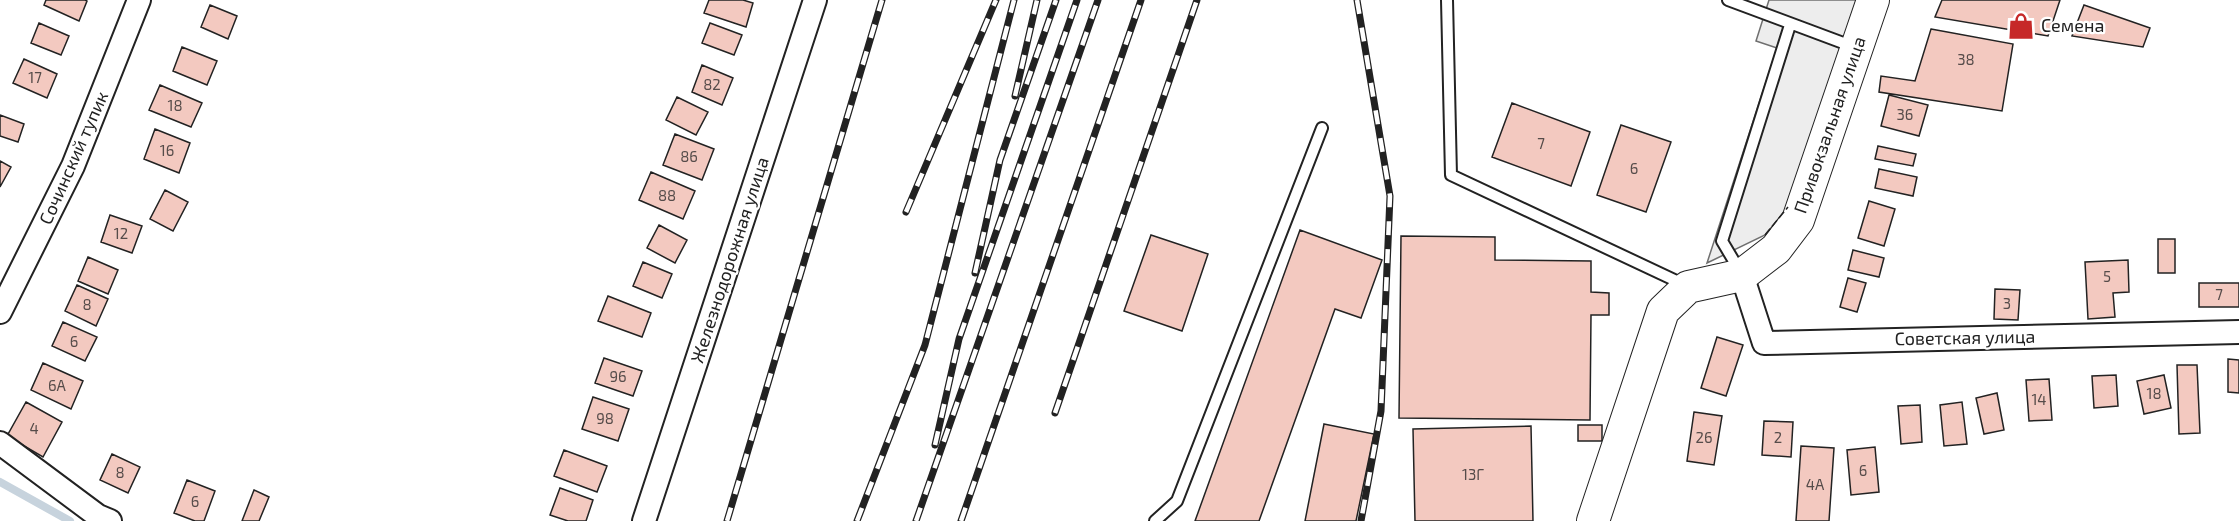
<svg xmlns="http://www.w3.org/2000/svg" width="2239" height="521" viewBox="0 0 2239 521" font-family="'Exo 2',sans-serif">
<rect width="100%" height="100%" fill="#fff"/>
<path fill="#ededed" stroke="#6f6f6f" stroke-width="1.5" d="M1769 0H1862L1792 203 1765 235 1707 263 1777 48 1756 41Z"/>
<g fill="none" stroke-linecap="round" stroke-linejoin="round">
<path stroke="#c7d3dd" stroke-width="8" d="M0 482 70 521"/>
</g>
<path fill="#f3c9c0" stroke="#222" stroke-width="1.5" d="M46 0H85L87 1 79 21 44 5Z
M709 0H743L753 3 746 27 704 13Z
M1942 0H2060L2048 36 1935 17Z
M210 5 237 16 228 39 201 27Z
M2084 5 2150 28 2143 47 2072 36Z
M39 23 69 36 61 55 31 43Z
M710 23 742 35 734 55 702 43Z
M1931 29 2013 44 2002 111 1879 92 1881 76 1915 81Z
M182 47 217 61 207 85 173 71Z
M24 59 57 74 47 98 13 83Z
M702 65 733 78 722 105 692 92Z
M160 85 202 103 191 127 149 110Z
M1889 95 1928 105 1919 136 1881 126Z
M677 97 708 112 696 135 666 120Z
M1512 103 1590 132 1571 186 1492 157Z
M0 115 24 124 18 142 0 136Z
M1621 125 1671 142 1646 212 1597 195Z
M155 129 190 143 179 173 144 159Z
M675 134 714 149 702 180 663 165Z
M1878 146 1916 154 1913 166 1875 159Z
M0 161 11 167 0 187Z
M1879 169 1917 177 1913 196 1875 188Z
M651 172 695 191 683 219 639 200Z
M165 190 188 202 173 231 150 219Z
M1869 201 1895 209 1884 246 1858 238Z
M110 215 142 226 132 253 101 242Z
M659 225 687 240 675 263 647 248Z
M1300 230 1382 260 1361 318 1335 309 1259 521H1195Z
M1151 235 1208 254 1182 331 1124 311Z
M1401 236 1495 237V260L1591 261V292L1609 293V315H1591L1590 420 1399 418Z
M2158 239H2175V273H2158Z
M1853 250 1884 258 1879 277 1848 270Z
M88 257 118 270 108 294 78 281Z
M2128 260 2129 292 2113 293 2115 317 2088 319 2085 262Z
M643 262 672 274 662 298 633 286Z
M1848 278 1866 283 1857 312 1840 307Z
M2199 283H2239V307H2199Z
M77 285 108 299 96 326 65 311Z
M1995 289 2020 290 2018 320 1994 319Z
M608 296 651 313 642 337 598 321Z
M63 322 97 337 85 361 52 346Z
M1717 337 1743 345 1726 396 1701 388Z
M604 358 642 371 633 396 595 383Z
M2228 359 2239 360V393L2228 392Z
M43 363 83 381 71 409 31 390Z
M2177 365H2197L2200 433 2179 434Z
M2116 375 2118 406 2094 408 2092 376Z
M2164 375 2171 408 2144 414 2137 381Z
M2049 379 2052 420 2029 421 2026 380Z
M1997 393 2004 430 1984 434 1976 398Z
M593 397 629 409 618 441 582 429Z
M26 402 62 422 43 457 7 436Z
M1962 402 1967 444 1944 446 1940 405Z
M1920 405 1922 442 1901 444 1898 406Z
M1694 412 1722 416 1714 465 1687 461Z
M1764 421 1793 422 1791 457 1762 455Z
M1324 424 1374 434 1356 521H1305Z
M1578 425H1602V441H1578Z
M1531 426 1533 521H1415L1413 429Z
M1801 446 1834 448 1829 521H1796Z
M1875 447 1879 492 1851 495 1847 450Z
M564 450 607 466 597 492 554 476Z
M112 454 140 467 128 493 100 480Z
M187 480 215 491 204 521H195L174 513Z
M560 488 593 500 586 521H568L550 515Z
M254 490 269 497 259 521H242Z"/>
<g fill="none" stroke-linecap="round" stroke-linejoin="round">
<defs>
<path id="lane" d="M1447 0 1451 175 1685 285
M1728 0 1854 47
M1741 273 1722 241 1790 25
M1155 521 1177 501 1322 128"/>
<path id="street" d="M1742 275 1764 343 2239 332
M0 312 73 166 139 0
M0 443 98 516 110 521
M644 521 815 0"/>
<path id="secondary" d="M1593 521 1663 311 1688 287 1742 275 1776 249 1798 220 1873 0"/>
</defs>
<use href="#lane" stroke="#222" stroke-width="14"/>
<use href="#street" stroke="#222" stroke-width="26"/>
<use href="#secondary" stroke="#222" stroke-width="34"/>
<use href="#lane" stroke="#fff" stroke-width="10"/>
<use href="#street" stroke="#fff" stroke-width="22"/>
<use href="#secondary" stroke="#fff" stroke-width="32"/>
<defs>
<path id="rail" d="M1357 0 1390 196 1381 411 1361 521
M1015 96 1037 0
M906 212 996 0
M975 273 1000 160 1056 0
M1055 413 1197 0
M935 445 959 339 1077 0
M727 521 882 0
M857 521 925 345 1014 0
M916 521 1098 0
M961 521 1141 0"/>
</defs>
<use href="#rail" stroke="#222" stroke-width="7"/>
<use href="#rail" stroke="#fff" stroke-width="4.5" stroke-dasharray="14" stroke-linecap="butt"/>
<path stroke="#222" stroke-width="1.5" stroke-dasharray="8 3" stroke-linecap="butt" d="M1765 235 1788 207"/>
</g>
<defs>
<symbol id="shop-bare" viewBox="-9 -9 18 18"><path d="M-5-2.5h2.3a2.7 3.5 0 0 1 5.4 0H5L5.5 6h-11ZM-1.5-2.5h3a1.5 2.3 0 0 0-3 0Z" fill="#c62828" stroke="#fff" stroke-width="2.5" paint-order="stroke"/></symbol>
</defs>
<g fill-rule="evenodd">
<use href="#shop-bare" x="2002" y="7" width="38" height="38"/>
</g>
<g text-anchor="middle" stroke-width="4.5" stroke-linejoin="round" paint-order="stroke">
<g font-size="15" fill="#564c4a">
<text x="1966" y="65">38</text>
<text x="35" y="83">17</text>
<text x="712" y="90">82</text>
<text x="175" y="111">18</text>
<text x="1905" y="120">36</text>
<text x="1541" y="149">7</text>
<text x="167" y="156">16</text>
<text x="689" y="162">86</text>
<text x="1634" y="174">6</text>
<text x="667" y="201">88</text>
<text x="121" y="239">12</text>
<text x="2107" y="282">5</text>
<text x="2219" y="300">7</text>
<text x="2007" y="309">3</text>
<text x="87" y="310">8</text>
<text x="74" y="347">6</text>
<text x="618" y="382">96</text>
<text x="57" y="391">6А</text>
<text x="2154" y="399">18</text>
<text x="2039" y="405">14</text>
<text x="605" y="424">98</text>
<text x="34" y="434">4</text>
<text x="1704" y="443">26</text>
<text x="1778" y="443">2</text>
<text x="1863" y="476">6</text>
<text x="120" y="478">8</text>
<text x="1473" y="480">13Г</text>
<text x="1815" y="490">4А</text>
<text x="195" y="507">6</text>
</g>
<g font-size="18" fill="#222" stroke="#fff" text-anchor="start">
<text x="2041" y="32">Семена</text>
</g>
<g font-size="18" fill="#222" stroke="#fff">
<text transform="translate(1830 125) rotate(-71)" y="6">Привокзальная улица</text>
<text transform="translate(74 158) rotate(-66)" y="6">Сочинский тупик</text>
<text transform="translate(730 260) rotate(-72)" y="6">Железнодорожная улица</text>
<text transform="translate(1965 338) rotate(-1)" y="6">Советская улица</text>
</g>
</g>
</svg>
